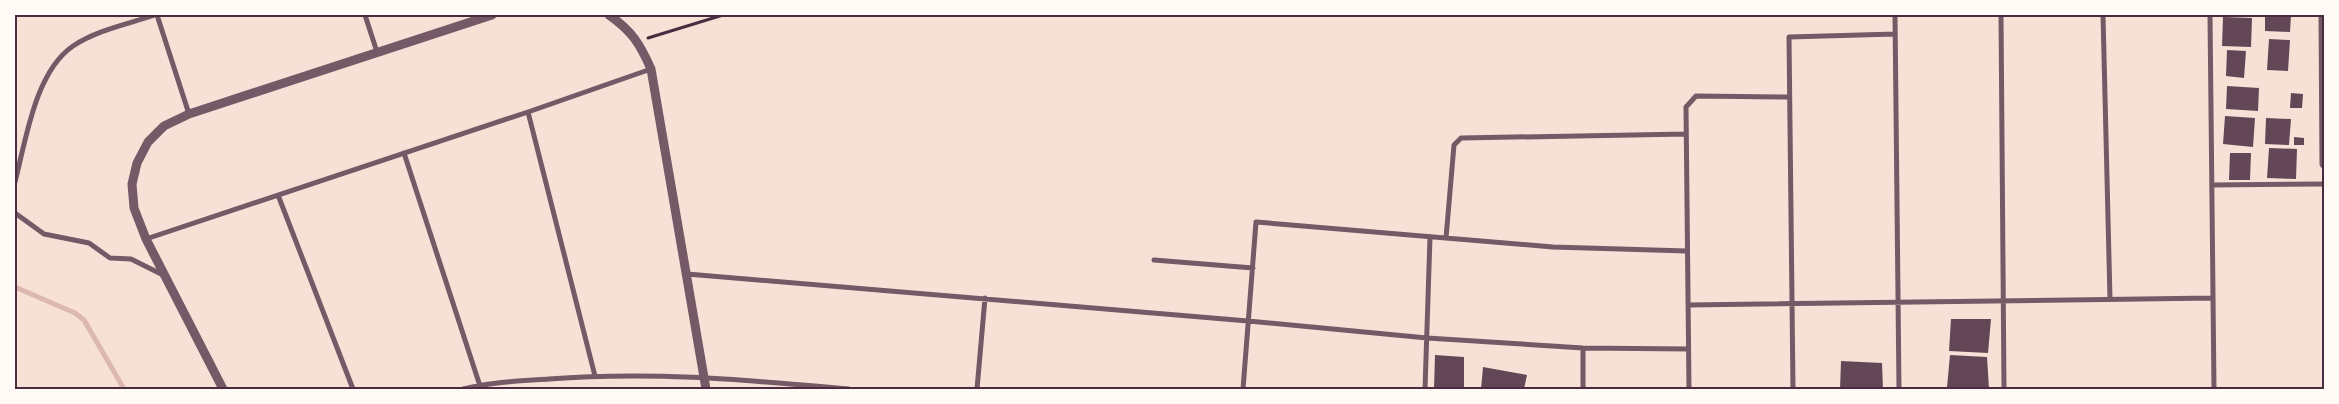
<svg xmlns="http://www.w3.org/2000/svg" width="2339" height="404" viewBox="0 0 2339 404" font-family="'Libre Baskerville',serif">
<rect width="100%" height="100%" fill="#f7e1d7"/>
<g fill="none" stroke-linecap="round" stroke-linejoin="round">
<path stroke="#dcb8b0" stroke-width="5" d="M15 287 75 313 84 320 124 389"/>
</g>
<path fill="#644757" d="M2265 15H2291L2290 32 2265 31Z
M2223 17 2252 18 2251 47 2222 46Z
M2269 39 2290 40 2288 71 2267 70Z
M2227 50 2246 51 2244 78 2226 76Z
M2227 86 2259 88 2258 111 2226 109Z
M2291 93 2303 94 2302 108H2290Z
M2225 116 2255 118 2253 147 2223 144Z
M2266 118 2291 119 2289 145 2265 144Z
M2294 137 2304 138V145H2294Z
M2269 148 2297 149 2296 179 2267 178Z
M2230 153H2251L2250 180H2229Z
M1951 319H1991L1988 353 1949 351Z
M1435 355 1464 357V389H1434Z
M1950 355 1987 357 1989 389 1947 387Z
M1841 361 1882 363 1883 389H1840Z
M1483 367 1527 375 1524 389H1481Z"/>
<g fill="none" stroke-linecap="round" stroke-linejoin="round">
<path stroke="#4a2c40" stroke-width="3" d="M648 38 723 15"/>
<path stroke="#755966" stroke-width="5" d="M157 15 189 114
M365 15 377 52
M1895 15 1899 389
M2001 15 2004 389
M2103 15 2110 299
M2210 15 2214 389
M528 112 595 376
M404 153 481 389
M15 182C26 140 35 72 73 46 97 30 128 24 155 15
M2212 185 2324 184
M278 195 353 389
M15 213 44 234 89 243 110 258 131 259 165 276
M1446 238 1454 145 1461 138 1686 134
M146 239 528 112 651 69
M1154 260 1253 268
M687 274 1248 321 1427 338 1583 348V389
M1688 305 2213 298
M1583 348 1688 349
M463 389C491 382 520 381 549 379 653 371 746 380 849 389
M977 389 985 298
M1243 389 1256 222 1553 247 1687 251
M1425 389 1430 237
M1689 389 1686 107 1696 96 1789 97
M1793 389 1789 37 1895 34"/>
<path stroke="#755966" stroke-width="9" d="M609 15C632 31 640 44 651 69L706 389
M2323 15 2324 164
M223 389 146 239 134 208 132 184 137 163 148 142 164 126 189 114 492 15"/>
</g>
<rect width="2339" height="404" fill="none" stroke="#fffaf5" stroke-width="32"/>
<rect x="16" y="16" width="2307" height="372" fill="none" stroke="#4a2c40" stroke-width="2"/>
</svg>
